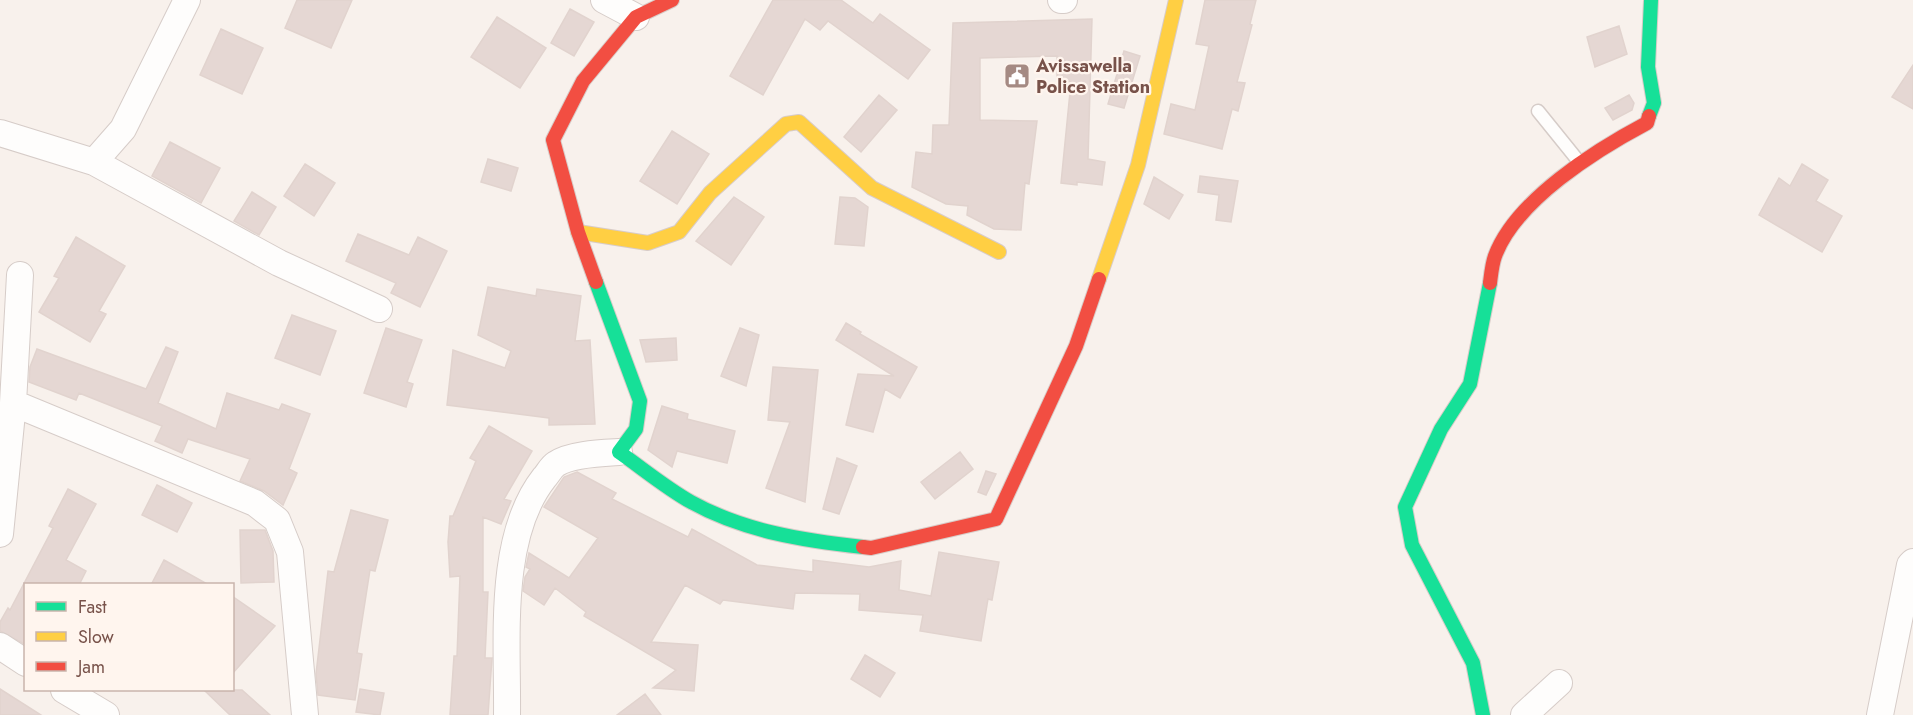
<svg xmlns="http://www.w3.org/2000/svg" width="1913" height="715" viewBox="0 0 1913 715" font-family="Jost,sans-serif">
<rect width="100%" height="100%" fill="#f8f1ec"/>
<path fill="#e5d7d3" stroke="#e1d3ce" stroke-width="1.5" d="M297 0H352L331 48 285 28Z
M773 0H841L873 23 880 14 930 50 908 79 828 21 820 30 805 19 763 95 730 76Z
M1205 0H1256L1250 24 1252 25 1237 82 1245 83 1238 111 1232 109 1222 149 1164 134 1171 104 1195 110 1209 46 1196 44Z
M570 9 594 22 574 56 551 43Z
M497 17 546 48 520 88 471 57Z
M1092 19 1088 159 1105 162 1102 185 1077 182V185L1061 183 1071 82 1057 81V56L980 58V120L1037 121 1029 184 1025 183 1021 230 994 229 967 215 968 206 946 204 912 187 916 152 932 154 933 125H949L953 23Z
M1619 26 1627 54 1595 67 1587 37Z
M221 29 263 48 242 94 200 75Z
M1124 51 1140 56 1124 108 1108 104Z
M1913 65V109L1892 97Z
M879 95 897 110 861 152 844 137Z
M1629 95 1634 103 1632 110 1613 120 1605 108Z
M672 131 709 154 677 204 640 181Z
M170 142 220 168 201 203 152 176Z
M488 159 518 168 511 191 481 182Z
M305 164 335 183 314 216 284 196Z
M1802 164 1828 180 1816 201 1842 216 1822 252 1759 215 1779 178 1790 186Z
M1200 176 1238 181 1231 222 1216 220 1219 195 1198 192Z
M1154 177 1183 195 1169 219 1144 204Z
M252 192 276 207 259 235 234 221Z
M734 197 764 217 731 265 696 241Z
M840 197 855 198 868 207 864 246 835 244Z
M358 234 409 255 418 237 447 251 420 307 391 293 396 283 346 261Z
M76 237 125 266 99 311 106 314 90 342 39 312 59 278 54 276Z
M488 287 536 296 537 289 581 296 575 341 590 340 595 424 549 425V418L447 405 453 350 505 368 511 351 478 335Z
M292 315 336 331 320 375 275 358Z
M846 323 861 332 860 334 917 367 900 398 885 389 873 432 846 425 858 374 894 376 836 340Z
M386 328 422 340 407 382 413 384 406 407 364 393Z
M740 328 759 335 746 386 721 376Z
M676 338 677 360 646 362 640 340Z
M166 347 178 352 158 403 216 429 227 393 279 410 282 404 310 414 289 469 297 473 283 505 264 491 240 481 250 459 188 439 182 453 155 441 162 426 79 393 76 400 29 382 30 367 37 349 146 389Z
M773 367 818 370 805 502 766 488 790 422 768 420Z
M662 406 688 414 687 419 735 431 727 463 677 451 672 467 648 450Z
M489 426 532 451 504 499 511 501 501 524 483 517V592H488L485 658H492L488 715H450L454 656H457L460 576 450 577 448 542 450 516H453L476 461 470 458Z
M960 452 973 469 935 499 921 482Z
M837 458 857 466 839 514 823 509Z
M986 471 996 474 986 495 978 492Z
M577 472 616 493 612 499 688 537 692 529 757 565 813 572V560L869 567 901 561 899 590 931 596 939 552 999 562 992 600 988 599 981 641 920 631 923 615 859 610 860 594 795 593 793 609 723 600 720 604 685 585 651 642 698 645 694 691 653 688 676 670 584 616 586 612 555 588 544 605 523 591 525 577 530 569 526 567 529 553 569 578 598 538 544 507 564 477Z
M157 485 192 503 177 532 142 515Z
M68 489 96 504 66 560 86 571 79 585H26V645L0 631V622L8 608 10 610 53 528 49 526Z
M351 510 388 520 375 571 370 570 357 653 362 654 355 700 318 695 316 674 328 571 334 572Z
M240 530H265L273 551 274 582 241 583Z
M164 560 209 585H151Z
M232 596 275 626 232 674Z
M865 655 895 673 880 697 851 679Z
M0 689 41 715H0Z
M360 689 384 693 380 715 356 712Z
M204 690H242L270 715H230Z
M645 694 661 715H617Z"/>
<g fill="none" stroke-linecap="round" stroke-linejoin="round">
<defs>
<path id="lane" d="M1538 111 1580 163"/>
<path id="street" d="M604 0 636 17
M1061 0H1064
M0 133 94 162 123 129 187 0
M94 162 279 263 379 309
M13 403 255 503 277 520 290 552 305 715
M0 534 13 403 20 275
M0 646 26 663
M64 690 106 715
M507 715C508 641 497 538 544 478 548 474 551 467 556 464 570 454 602 453 619 452
M1524 715 1559 683
M1880 715 1910 565 1913 562"/>
<path id="fast" d="M1649 116 1654 103 1648 67 1651 0
M596 282 640 401 636 429 619 452C642 468 666 488 691 502 743 531 805 541 863 547
M1483 715 1473 663 1412 545 1405 507 1441 429 1470 384 1490 283"/>
<path id="slow" d="M578 232 648 243 679 232 710 193 786 124 799 122 872 188 999 252
M1099 279 1138 165 1176 0"/>
<path id="jam" d="M596 282 578 232 553 140 583 81 636 17 672 0
M1490 283C1491 275 1492 264 1495 256 1516 200 1596 150 1647 123L1649 116
M863 547 871 548 996 519 1076 346 1099 279"/>
</defs>
<use href="#lane" stroke="#d6ccc8" stroke-width="15"/>
<use href="#street" stroke="#d6ccc8" stroke-width="28"/>
<use href="#fast" stroke="#d8ccc8" stroke-width="16"/>
<use href="#slow" stroke="#d8ccc8" stroke-width="16"/>
<use href="#jam" stroke="#d8ccc8" stroke-width="16"/>
<use href="#lane" stroke="#fefdfc" stroke-width="12"/>
<use href="#street" stroke="#fefdfc" stroke-width="26"/>
<use href="#fast" stroke="#16e098" stroke-width="14"/>
<use href="#slow" stroke="#ffcf43" stroke-width="14"/>
<use href="#jam" stroke="#f24e42" stroke-width="14"/>
</g>
<defs>
<symbol id="civic-square" viewBox="-11 -11 22 22"><rect x="-9" y="-9" width="18" height="18" rx="4" fill="#a58a83" stroke="#fff5ee"/><path d="M-.6-6.5H3V-4.5H.6V-3L4-1V1h2V6H-6V1h2V-1L-.6-3ZM-1.2 2.5V6h2.4V2.5Z" fill="#fff"/></symbol>
</defs>
<g fill-rule="evenodd">
<use href="#civic-square" x="1002" y="61" width="30" height="30"/>
</g>
<g text-anchor="middle" stroke-width="4.5" stroke-linejoin="round" paint-order="stroke">
<g font-size="18" font-weight="bold" fill="#78524a" stroke="#fff5ee" text-anchor="start">
<text x="1036" y="72">Avissawella<tspan x="1036" dy="21">Police Station</tspan></text>
</g>
</g>
<rect x="24" y="583" width="210" height="108" fill="#fff5ee" stroke="#c9b4ac" stroke-width="1.5"/>
<rect x="36" y="602" width="30" height="9" fill="#16e098" stroke="#c9b4ac" stroke-width="1.5"/>
<text x="78" y="613" font-size="18" fill="#78524a">Fast</text>
<rect x="36" y="632" width="30" height="9" fill="#ffcf43" stroke="#c9b4ac" stroke-width="1.5"/>
<text x="78" y="643" font-size="18" fill="#78524a">Slow</text>
<rect x="36" y="662" width="30" height="9" fill="#f24e42" stroke="#c9b4ac" stroke-width="1.5"/>
<text x="78" y="673" font-size="18" fill="#78524a">Jam</text>
</svg>
